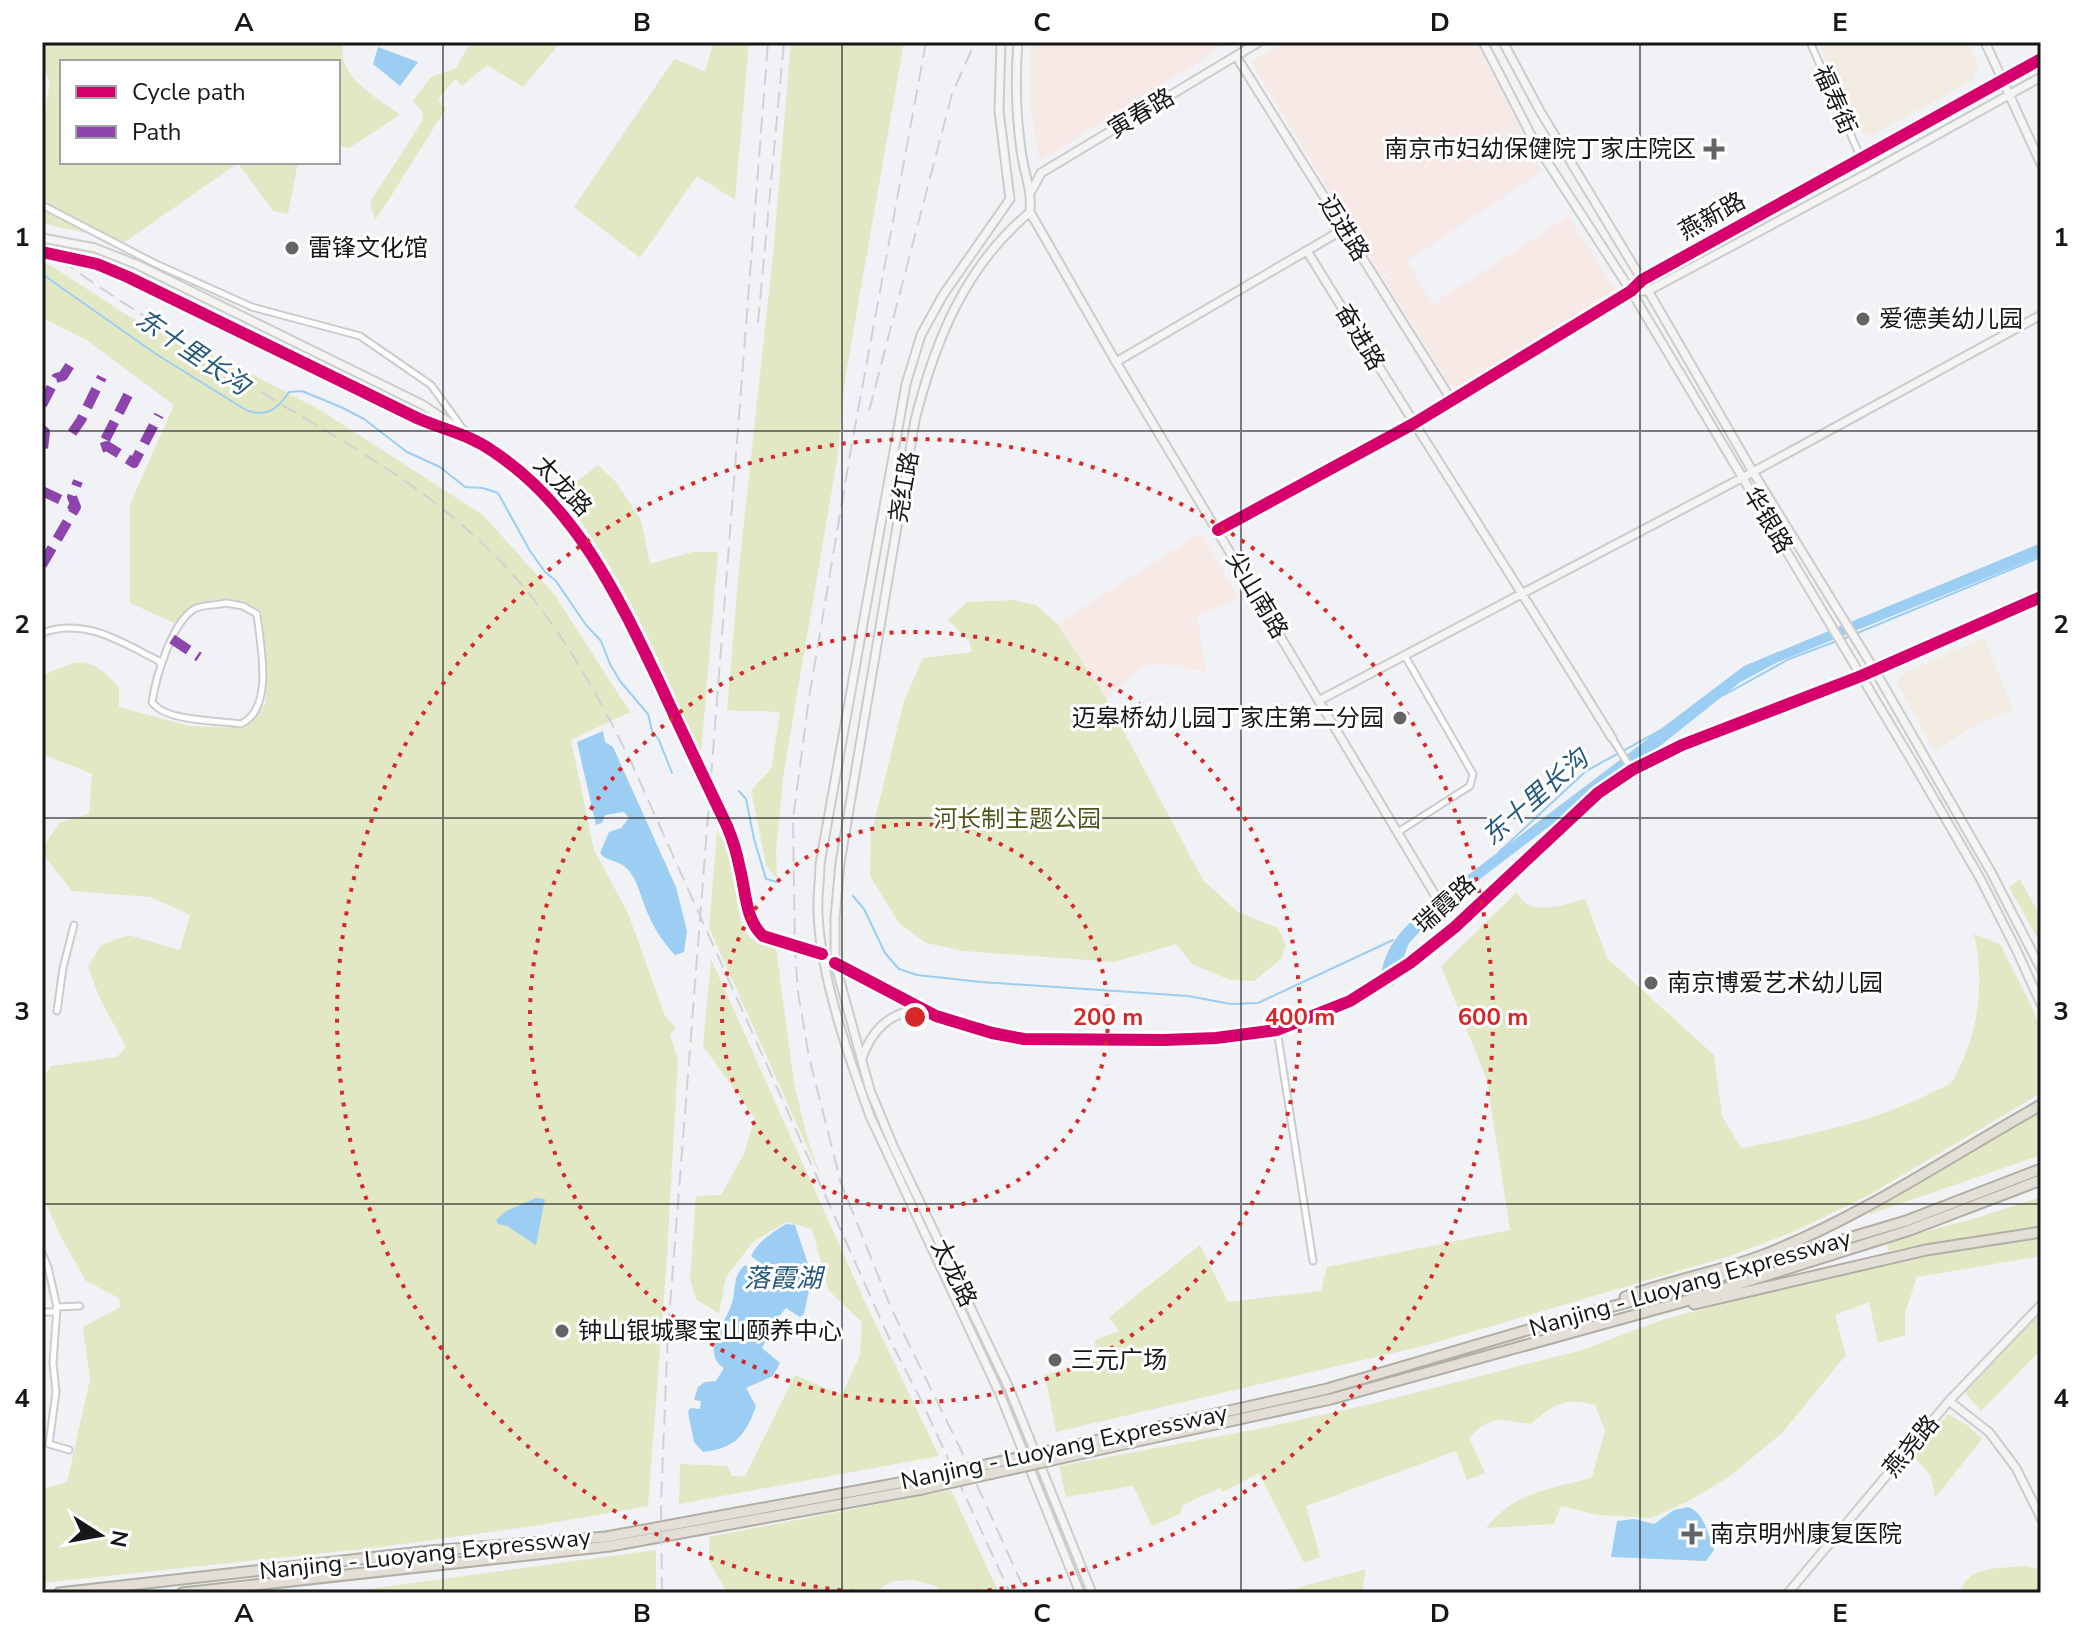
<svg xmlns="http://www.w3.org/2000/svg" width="2083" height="1635" viewBox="0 0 2083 1635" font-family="'Nunito Sans','Noto Sans SC',sans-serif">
<rect width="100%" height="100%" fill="#f0f2f5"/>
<path fill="#f2ebe2" d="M1818 42H1968L1978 66 1971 81 1871 136 1857 130Z
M1984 638 2013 710 1976 725 1934 751 1898 684 1900 678 1907 672Z"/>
<path fill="#f6e9e6" d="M1031 42H1230L1040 161 1031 112Z
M1282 42H1476L1542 171 1407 261 1433 304 1569 216 1615 290 1456 388 1450 385 1384 279 1398 267 1382 277 1251 62Z
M1201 533 1239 599 1197 615 1206 672 1175 665H1145L1106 698 1057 624Z"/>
<path fill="#e3e8c4" d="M42 42H344C334 76 378 98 400 115L349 148 338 146V62H62V162H298L288 214 273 211 238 163 125 242 46 224 42 217V126L50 82 42 65Z
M474 42H561L523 87 487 65 462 86 455 79 438 99 446 109C421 146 400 184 375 220L370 202 423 120 422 111 413 101 431 77 456 68 470 43Z
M714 42H749L735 200 697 176 640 258 574 207 674 59 705 71Z
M791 42H904L845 379 837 460 784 771 776 850 777 879 766 865 751 790 771 769 780 713C762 709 745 712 727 710L739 568 773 255Z
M42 264 50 265 130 317 244 370 320 410 483 515 554 594 630 712 571 740 594 850 628 913 665 1016 676 1028 670 1034 678 1061 666 1272 648 1506 534 1526 373 1548 42 1583V1489L67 1482 90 1379 83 1327 120 1307 119 1298 86 1281 60 1235 42 1194V1080L51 1066 117 1057 126 1047 99 997 88 966 101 945 128 935 180 950 190 915 150 897 72 891 42 853V849L59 823 89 814 92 774 42 754V678L44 675C82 657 90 656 119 687V707L190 726 245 728 266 703V653L261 610C219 594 209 595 174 623L130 603V504L174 405 88 341 42 318Z
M598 465 616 482 641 520 650 564 693 552H718L701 755C660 660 624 577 561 494Z
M1014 600 1036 605 1057 624 1106 698 1203 880 1238 912 1278 928 1286 946 1281 959 1254 981 1230 980 1192 964 1176 944 1114 962 964 951 926 943 899 923 870 876 871 835 904 701 923 658 972 652 969 641 948 620 967 602Z
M717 831 727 848 743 931 757 943 776 948 794 1083 807 1137 821 1178 709 928Z
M2020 879 2041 918V944L2009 887Z
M1517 892C1528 919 1564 904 1585 899L1607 958 1714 1055 1722 1116 1741 1148C1802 1137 1881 1120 1935 1091 1940 1088 1948 1086 1952 1082 1955 1078 1958 1070 1960 1066 1980 1025 1984 978 1974 934L2000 944 2032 1007 2041 1030V1093L1867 1196 1793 1232 1733 1255 1427 1345 1056 1432 1045 1375 1096 1361 1095 1340 1119 1331 1109 1317 1200 1245 1228 1302 1321 1291 1327 1267 1510 1230 1487 1080 1441 966Z
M711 959 864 1300 939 1456 679 1504 680 1464 727 1466 732 1476H745L795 1375 842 1395 860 1355 862 1322 829 1291 812 1229 786 1222 753 1242 726 1277 719 1314 696 1299 690 1279 696 1196 721 1195 744 1154 755 1118 703 1046Z
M2041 1108V1155L1870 1214 1868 1206Z
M2041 1197V1225L1888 1251 1887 1242 1979 1217Z
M2041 1236V1256L1917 1277 1905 1313V1335L1878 1343 1869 1302 1835 1315 1846 1355 1782 1433 1730 1476 1689 1501 1651 1518 1598 1515 1561 1506 1554 1524 1486 1528C1517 1490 1548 1491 1592 1477L1605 1431 1595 1405C1564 1397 1554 1404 1531 1424 1499 1420 1493 1413 1469 1438L1485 1473 1467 1480 1456 1451 1306 1506 1320 1557 1304 1563 1259 1473 1223 1492 1220 1488 1183 1505 1180 1514 1152 1526 1133 1486 1066 1497 1059 1466 1258 1429 1375 1403 1582 1350 1659 1321 1803 1281 1927 1254Z
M2041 1311V1350L1981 1411 1964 1392Z
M1948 1414 1967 1425 1982 1439 1935 1498 1931 1476 1913 1455Z
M951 1490 999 1593H944L935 1586 915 1580 893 1581 872 1593H727L709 1561V1537Z
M656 1550V1593H339L354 1591Z
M2026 1566 2041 1570V1593H1960C1967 1564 2002 1569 2026 1566Z
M1366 1569 1362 1593H1279Z"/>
<path fill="#9bcef2" d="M378 47 418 62 400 86 373 64Z
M2041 543V556L1778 662 1739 683 1645 758 1543 831 1442 908 1409 943 1393 985 1381 984C1380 944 1412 920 1439 897L1744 666Z
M603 731 605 742 613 747 676 887 687 931 684 952 675 955C660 939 650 922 643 901 639 891 637 881 630 872 622 860 608 863 600 853L609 832 621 828 629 818 624 812 605 815 602 823 596 825 577 742Z
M536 1198 545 1199 536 1245 507 1226 498 1224 496 1220 506 1211Z
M786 1224 795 1225 812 1276 804 1314 800 1317 786 1308 777 1319 778 1324 790 1330V1340L767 1338 762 1348 780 1363 773 1376 746 1388 756 1406C745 1437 735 1448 703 1452L694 1442 688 1412 690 1408 700 1409 701 1401 694 1400 698 1387 705 1382 716 1381 724 1368C701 1354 724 1324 731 1306 737 1291 731 1277 745 1265L753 1271 759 1262 751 1256C759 1240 772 1233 786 1224Z
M1688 1507C1705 1513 1708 1535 1714 1550L1706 1561 1611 1557 1617 1521 1634 1519 1654 1524 1674 1510Z"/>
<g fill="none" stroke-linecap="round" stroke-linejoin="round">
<path stroke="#9bcef2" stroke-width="2" d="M42 274 156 354 246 410C266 418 278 409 289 392L302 391 343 408 364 419 407 452 440 467 465 487 483 488 498 493 530 551 545 572 556 581 586 625 601 641 610 664 620 681 648 714 652 731 659 740 672 773
M1843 639 2041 557
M1724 695 1789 659 1837 641
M739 791 746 799 754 839 766 879 777 882
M1499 852 1586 771 1663 729
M853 896 864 909 885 953 899 969 917 975 981 982 1188 996 1231 1004 1258 1003 1393 940"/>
<defs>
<path id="street" d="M1810 42 1861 158
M42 205 154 263 252 307 360 336 431 385 463 429
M226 603 243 606 257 614C260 644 275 708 241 724 217 720 166 722 152 702 156 677 171 624 194 609 201 605 217 605 226 603Z
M42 633C85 617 121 642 159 661L161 666
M1612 738 1632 770
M1398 832 1470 786 1473 774 1405 656
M57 1011 63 968 74 925
M1277 1030 1313 1261
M42 1253 48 1267 57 1307 53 1363 56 1392 49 1444 69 1450
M42 1312H54L57 1307 80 1306"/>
<path id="secondary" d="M1001 42 999 111 1010 199 943 295 921 335 906 384 820 864C820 880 817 897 818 913 820 975 849 1058 870 1116L999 1392 1080 1593
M1018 42C1015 78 1016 114 1021 150 1024 174 1032 188 1030 212 965 266 935 341 915 420L840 863 835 918V963L870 1090 894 1148 1009 1388 1092 1593
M1483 42 1535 143 1631 291 1912 761 1980 878 2016 949 2041 1004
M1503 42 1540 111 1642 280 1753 472 1874 669 1991 872 2041 969
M1985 42 2041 164
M1236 56 1452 401
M1032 190 1041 173 1259 42
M1030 212 1116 362 1435 895
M42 238 95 248 138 265 423 405 464 432
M1307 251C1407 414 1511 574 1612 738
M1631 291H1648L1870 172 2041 77
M1116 362 1344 229
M417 418C432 425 448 428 464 433 472 436 479 442 486 446 536 478 572 525 605 574L727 826C733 840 737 854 740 869 746 892 745 919 763 936L822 954 920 1009 992 1033 1041 1040 1092 1041 1216 1038 1277 1030 1350 1001 1410 963 1455 927 1598 793 1632 770 1682 745 1861 676 2041 597
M1218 530 1413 424 1631 291 1642 280 2041 59
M1320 700 1753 472 2041 315
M862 1058C872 1030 888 1014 918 1009
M1949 1401 1989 1432 2016 1468 2041 1518
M1788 1593 1949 1401 2041 1305"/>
<path id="highway" d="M1625 1297C1671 1280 1720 1272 1766 1254 1863 1216 1950 1156 2041 1105
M1694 1304 1926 1250 2041 1232
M1131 1433 1327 1389 1558 1321 1681 1288 1906 1221 2041 1169
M1133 1442 1331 1399 1682 1302 1910 1230 2041 1180
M59 1593 430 1551 606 1537 921 1479
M182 1593 610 1546 922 1489"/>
</defs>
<use href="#street" stroke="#cbccce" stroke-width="9"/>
<use href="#secondary" stroke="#cbccce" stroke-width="11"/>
<use href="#highway" stroke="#b1aea6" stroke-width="13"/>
<use href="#street" stroke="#fdfdfe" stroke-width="5"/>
<use href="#secondary" stroke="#f5f4f2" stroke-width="7"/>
<use href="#highway" stroke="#e3dfd7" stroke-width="9"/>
<path stroke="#d0d1d1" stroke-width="2" stroke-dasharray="16 8" stroke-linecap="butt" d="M926 42 852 443 809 698 793 819 795 949 798 992 809 1057 841 1183 892 1310 961 1450 1026 1593
M42 245C89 283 142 314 193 347 220 364 246 383 274 400 349 445 419 483 483 544 549 606 593 684 632 764L890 1340 921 1400 1010 1593
M758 323 784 42
M869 411 952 94 975 42
M662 1593 661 1502 668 1332 768 42"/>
<defs>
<path id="secondary-bridge" d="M42 252 97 264 128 277 417 418"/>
<path id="highway-bridge" d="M921 1479 1131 1433
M922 1489 1133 1442"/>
</defs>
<use href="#secondary-bridge" stroke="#cbccce" stroke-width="11" stroke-linecap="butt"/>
<use href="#highway-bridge" stroke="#b1aea6" stroke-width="13" stroke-linecap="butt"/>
<use href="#secondary-bridge" stroke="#f5f4f2" stroke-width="7"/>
<use href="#highway-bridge" stroke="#e3dfd7" stroke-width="9"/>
<path stroke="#8e44ad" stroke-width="10" stroke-dasharray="20 10" stroke-linecap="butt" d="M128 395 101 448 107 446 134 463 159 415
M42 405 56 378 63 376 72 362
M42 430 45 432 42 457
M72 433 81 420 102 377
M42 491 76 507 72 497 78 481
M42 565 76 507
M172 639 199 657"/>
<defs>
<path id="cycleway" d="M42 252 97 264 128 277 417 418C444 430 469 434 494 452 576 507 618 596 659 682 681 730 704 778 727 826 733 840 737 854 740 869 746 892 745 919 763 936L822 954
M1218 530 1413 424 1631 291 1642 280 2041 59
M835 963 936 1016 992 1033 1024 1039 1164 1040 1216 1038 1277 1030 1350 1001 1410 963 1455 927 1598 793 1632 770 1682 745 1861 676 2041 597"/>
</defs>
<use href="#cycleway" stroke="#fff" stroke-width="17"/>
<use href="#cycleway" stroke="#d6006c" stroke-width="12"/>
</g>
<path fill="none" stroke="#161719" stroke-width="2" stroke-opacity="0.55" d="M443 42V1593M842 42V1593M1241 42V1593M1640 42V1593M42 431H2041M42 818H2041M42 1204H2041"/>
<g fill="none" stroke="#d62828" stroke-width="4" stroke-dasharray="4 8">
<circle cx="915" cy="1017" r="193"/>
<circle cx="915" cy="1017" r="385"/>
<path d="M865 1593A578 578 0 1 1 965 1593"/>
</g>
<g fill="#626466" stroke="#fff" stroke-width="3">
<path d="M1710 137h8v8h8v8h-8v8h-8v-8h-8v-8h8z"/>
<circle cx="292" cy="248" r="8"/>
<circle cx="1863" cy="319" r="8"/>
<circle cx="1400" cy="718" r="8"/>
<circle cx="1651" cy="983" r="8"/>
<circle cx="562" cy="1331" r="8"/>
<circle cx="1055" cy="1360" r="8"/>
<path d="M1688 1522h8v8h8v8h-8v8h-8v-8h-8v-8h8z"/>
</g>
<g text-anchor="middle" stroke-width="6" stroke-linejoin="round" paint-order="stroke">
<g font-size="24" fill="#161719" stroke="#fff">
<text transform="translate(1835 100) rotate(66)" y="8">福寿街</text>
<text transform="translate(1141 113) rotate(-31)" y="8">寅春路</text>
<text transform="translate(1712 216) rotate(-29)" y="8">燕新路</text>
<text transform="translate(1344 228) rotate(58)" y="8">迈进路</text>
<text transform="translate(1360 337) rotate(59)" y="8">奋进路</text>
<text transform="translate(563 486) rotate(47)" y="8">太龙路</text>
<text transform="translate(904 487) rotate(-80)" y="8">尧红路</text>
<text transform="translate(1768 520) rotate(59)" y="8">华银路</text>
<text transform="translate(1257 595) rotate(59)" y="8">尖山南路</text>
<text transform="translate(1445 904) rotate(-42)" y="8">瑞霞路</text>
<text transform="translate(954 1273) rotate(64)" y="8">太龙路</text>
<text transform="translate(1690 1283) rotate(-16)" y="8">Nanjing - Luoyang Expressway</text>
<text transform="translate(1911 1446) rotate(-50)" y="8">燕尧路</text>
<text transform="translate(1064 1447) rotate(-12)" y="8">Nanjing - Luoyang Expressway</text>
<text transform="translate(425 1554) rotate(-6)" y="8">Nanjing - Luoyang Expressway</text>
</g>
<g font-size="24" fill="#161719" stroke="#fff" text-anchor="start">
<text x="1696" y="157" text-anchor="end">南京市妇幼保健院丁家庄院区</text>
<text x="308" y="256">雷锋文化馆</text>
<text x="1879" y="327">爱德美幼儿园</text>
<text x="1384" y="726" text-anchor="end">迈皋桥幼儿园丁家庄第二分园</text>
<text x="1667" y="991">南京博爱艺术幼儿园</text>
<text x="578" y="1339">钟山银城聚宝山颐养中心</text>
<text x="1071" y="1368">三元广场</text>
<text x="1710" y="1542">南京明州康复医院</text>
</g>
<g font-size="24" fill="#52551b" stroke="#fff">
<text x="1017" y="827">河长制主题公园</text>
</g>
<g font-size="26" font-style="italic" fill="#255a7d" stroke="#fff">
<text transform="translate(193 352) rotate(34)" y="9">东十里长沟</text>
<text transform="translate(1535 797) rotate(-41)" y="9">东十里长沟</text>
<text x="783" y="1287">落霞湖</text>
</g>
</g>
<circle cx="915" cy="1017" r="12" fill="#d62828" stroke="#fff" stroke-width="4"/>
<g font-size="24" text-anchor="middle" font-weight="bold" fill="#d62828" stroke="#fff" stroke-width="6" stroke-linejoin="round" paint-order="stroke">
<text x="1108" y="1025">200 m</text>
<text x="1300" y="1025">400 m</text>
<text x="1493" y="1025">600 m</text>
</g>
<rect width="2083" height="1635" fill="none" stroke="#ffffff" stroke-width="88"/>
<rect x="60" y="60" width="280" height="104" fill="#ffffff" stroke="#a2a2a3" stroke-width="2"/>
<rect x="76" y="86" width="40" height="12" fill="#d6006c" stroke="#a2a2a3" stroke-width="2"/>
<text x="132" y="100" font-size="24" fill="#161719">Cycle path</text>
<rect x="76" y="126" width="40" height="12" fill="#8e44ad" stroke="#a2a2a3" stroke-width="2"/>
<text x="132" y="140" font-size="24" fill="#161719">Path</text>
<g transform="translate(100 1535) rotate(101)" stroke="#ffffff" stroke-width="6" paint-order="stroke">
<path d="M0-6L14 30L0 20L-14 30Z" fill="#161719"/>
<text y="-12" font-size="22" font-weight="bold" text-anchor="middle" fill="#161719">N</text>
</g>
<rect x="44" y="44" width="1995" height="1547" fill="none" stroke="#161719" stroke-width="3"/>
<g font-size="26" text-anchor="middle" font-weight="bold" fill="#161719">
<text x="244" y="31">A</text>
<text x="642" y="31">B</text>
<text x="1042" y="31">C</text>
<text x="1440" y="31">D</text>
<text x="1840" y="31">E</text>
<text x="22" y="246">1</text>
<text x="2061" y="246">1</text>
<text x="22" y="633">2</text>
<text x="2061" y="633">2</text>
<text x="22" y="1020">3</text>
<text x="2061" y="1020">3</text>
<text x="22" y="1407">4</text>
<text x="2061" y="1407">4</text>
<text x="244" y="1622">A</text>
<text x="642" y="1622">B</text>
<text x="1042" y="1622">C</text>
<text x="1440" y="1622">D</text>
<text x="1840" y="1622">E</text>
</g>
</svg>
